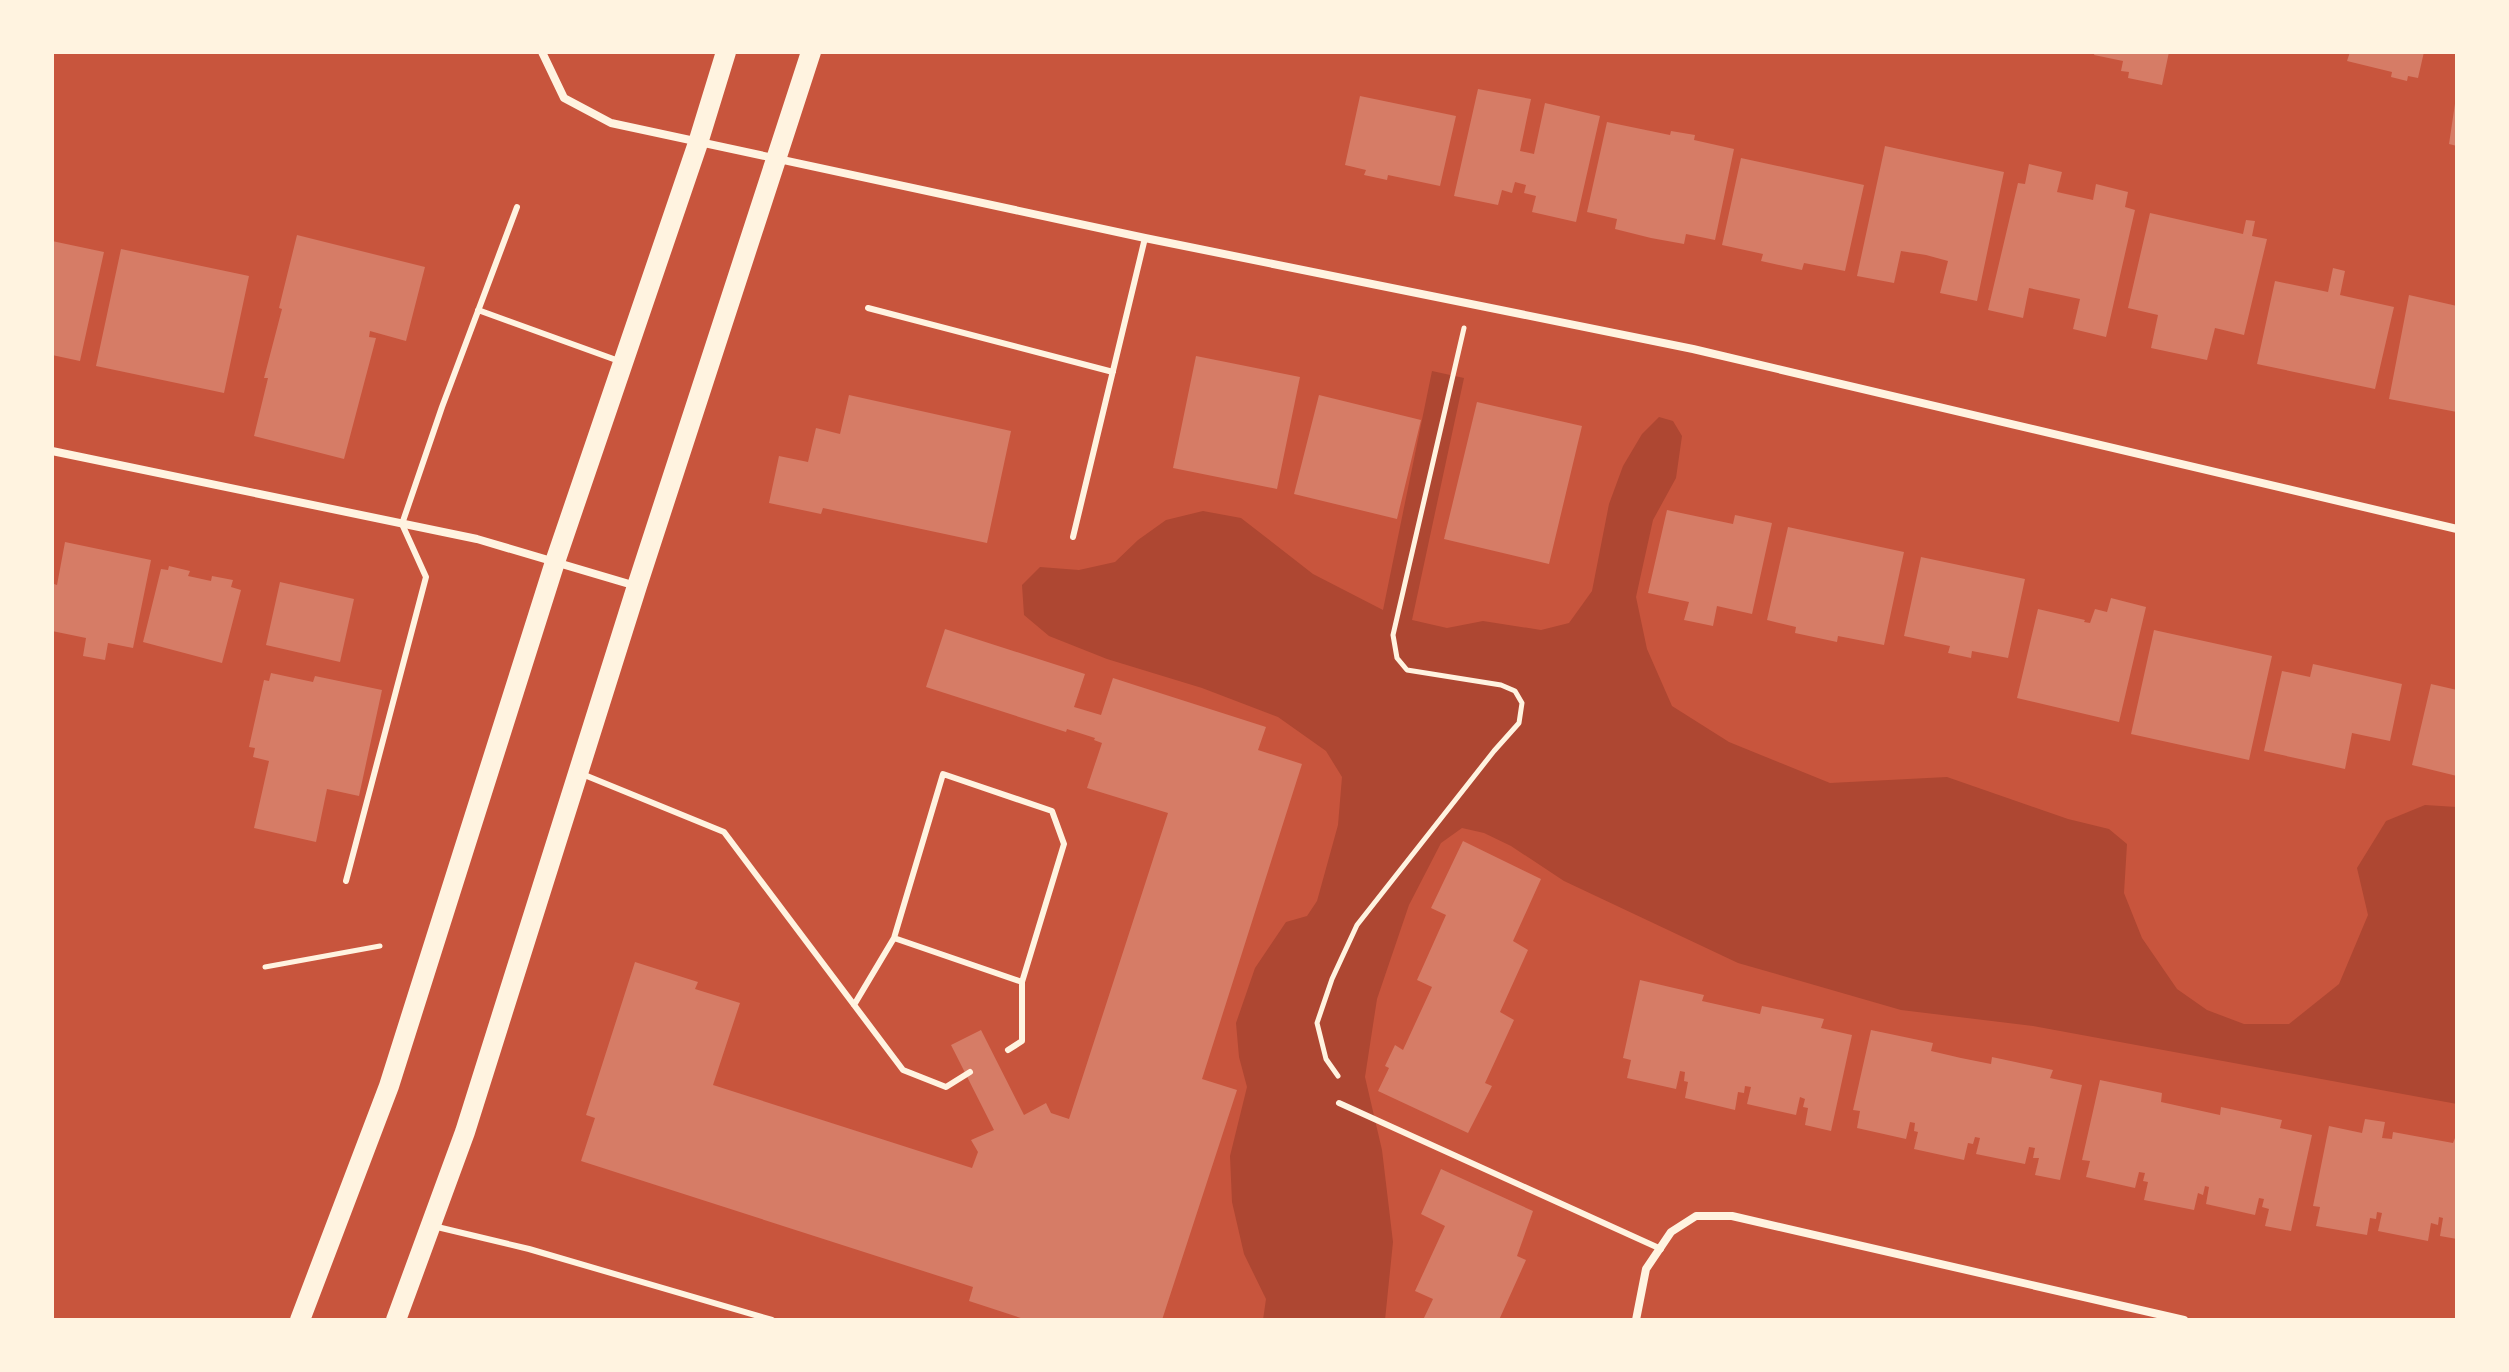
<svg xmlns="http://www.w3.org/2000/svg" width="2509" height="1372" viewBox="0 0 2509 1372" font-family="'Open Sans',sans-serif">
<rect width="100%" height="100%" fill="#c8553d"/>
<path fill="#ae4732" d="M1432 371 1464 378 1412 620 1447 628 1483 621 1541 630 1569 623 1592 591 1609 504 1623 466 1642 434 1659 417 1673 421 1682 436 1676 478 1653 520 1636 597 1647 649 1672 706 1729 742 1830 783 1947 777 2068 819 2109 829 2127 844 2124 893 2142 938 2177 989 2207 1010 2244 1024H2289L2339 984 2368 915 2357 868 2386 821 2425 805 2457 807V1104L2033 1026 1901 1010 1738 963 1564 881 1511 846 1484 833 1462 828 1441 843 1409 905 1377 999 1365 1077 1382 1150 1393 1242 1385 1320H1263L1266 1299 1244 1254 1232 1202 1230 1156 1247 1087 1239 1057 1236 1023 1255 968 1286 922 1307 916 1317 901 1338 825 1342 777 1326 751 1278 717 1202 688 1107 659 1049 636 1024 615 1022 585 1040 567 1079 570 1115 562 1138 540 1166 520 1203 511 1241 518 1313 574 1383 610Z"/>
<path fill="#d67c66" d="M2095 52H2169L2162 85 2128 78 2129 72 2121 71 2123 61 2094 55Z
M2350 52H2424L2418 78 2408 76 2407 81 2391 77 2392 72 2347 61Z
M1478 89 1531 99 1520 151 1534 154 1545 103 1600 116 1576 222 1532 212 1536 196 1524 193 1526 185 1515 182 1512 193 1502 190 1498 205 1454 196Z
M1360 96 1456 116 1440 186 1388 175 1387 180 1364 175 1366 170 1345 165Z
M2456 97H2457V146L2449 144Z
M1607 122 1670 135 1671 131 1695 135 1694 140 1734 149 1715 240 1686 234 1684 244 1651 238 1615 229 1617 219 1587 212Z
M1885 146 2004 172 1977 301 1940 293 1948 261 1926 255 1901 251 1894 283 1857 276Z
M1741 158 1864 185 1845 271 1804 263 1802 270 1761 261 1763 254 1722 245Z
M2029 164 2062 172 2057 192 2093 200 2096 184 2128 192 2125 207 2135 210 2106 337 2073 329 2080 299 2029 288 2023 318 1988 310 2018 183 2025 184Z
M2150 213 2243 234 2246 220 2255 221 2252 236 2267 239 2244 335 2215 328 2207 360 2151 348 2158 315 2128 308Z
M297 235 425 267 406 341 370 331 369 337 376 338 344 459 254 436 268 378H264L282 309 279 308Z
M52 241 104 252 80 361 52 355Z
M121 249 249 276 224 393 96 366Z
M2333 268 2345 271 2340 295 2394 307 2375 389 2257 364 2275 281 2328 292Z
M2409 295 2457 306V412L2389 399Z
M1196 356 1300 377 1277 489 1173 468Z
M849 395 1011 431 987 543 823 508 821 514 769 503 779 456 808 462 816 428 840 434Z
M1319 395 1421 420 1397 519 1294 494Z
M1477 402 1582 426 1549 564 1444 539Z
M1667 510 1733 524 1735 515 1772 523 1752 614 1717 606 1713 626 1684 620 1689 602 1648 593Z
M1788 527 1904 552 1884 645 1838 636 1837 642 1795 633 1796 627 1767 620Z
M65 542 151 560 133 648 108 643 105 660 83 656 86 638 52 631V593L54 584 57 585Z
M1921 557 2025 579 2008 658 1972 651 1971 658 1948 653 1950 646 1904 636Z
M169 566 190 571 188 576 211 581 212 576 233 580 231 587 241 590 222 663 143 642 161 569 168 570Z
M280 582 354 599 340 662 266 645Z
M2111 598 2146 607 2119 722 2017 698 2038 609 2085 620 2084 622 2090 623 2095 609 2107 612Z
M945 629 1085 674 1074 707 1101 715 1113 678 1266 727 1258 750 1302 764 1202 1079 1237 1090 1162 1320H1027L969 1301 973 1287 581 1161 595 1118 586 1115 635 962 698 982 695 989 740 1003 713 1085 972 1168 978 1152 971 1140 994 1130 951 1045 981 1030 1024 1115 1046 1103 1051 1113 1069 1119 1168 813 1087 788 1102 743 1094 740 1095 738 1067 729 1066 732 926 687Z
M2154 630 2272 656 2249 760 2131 734Z
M2313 664 2402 684 2390 741 2352 733 2345 769 2264 751 2282 671 2310 677Z
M271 673 313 682 315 676 382 690 359 796 327 789 316 842 254 828 269 761 253 757 255 748 249 747 264 680 269 681Z
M2431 684 2457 690V776L2412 765Z
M1463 841 1541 879 1513 941 1528 950 1500 1012 1514 1020 1485 1083 1492 1086 1468 1133 1378 1091 1389 1068 1385 1066 1395 1045 1403 1050 1432 987 1417 980 1446 915 1431 908Z
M1640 980 1704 995 1702 1001 1760 1014 1762 1006 1824 1019 1821 1028 1852 1035 1831 1131 1805 1125 1808 1108 1803 1107 1805 1099 1800 1097 1796 1115 1747 1104 1751 1087 1745 1086 1744 1093 1738 1092 1735 1110 1685 1098 1688 1082 1684 1081 1685 1072 1680 1071 1676 1089 1627 1078 1631 1060 1623 1058Z
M1871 1030 1933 1043 1931 1051 1961 1058 1991 1064 1992 1057 2053 1070 2050 1078 2082 1085 2060 1180 2035 1175 2039 1158H2033L2035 1148 2029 1147 2025 1164 1976 1154 1980 1138 1975 1137 1973 1144 1968 1143 1964 1160 1914 1149 1918 1132 1914 1131 1915 1123 1910 1122 1906 1139 1857 1128 1860 1111 1853 1110Z
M2100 1080 2162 1093 2161 1102 2220 1115 2221 1107 2282 1120 2280 1128 2312 1135 2291 1231 2265 1226 2269 1209 2262 1207 2264 1199 2259 1198 2255 1215 2206 1204 2209 1187 2205 1186 2203 1195 2198 1193 2194 1210 2144 1200 2148 1182 2143 1181 2145 1173 2139 1172 2135 1188 2086 1177 2090 1161 2082 1160Z
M2365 1119 2385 1122 2382 1138 2392 1139 2393 1132 2453 1143 2455 1138H2457V1239L2440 1236 2443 1218 2439 1217 2438 1225 2431 1223 2428 1241 2378 1231 2382 1213 2377 1212 2376 1219 2370 1218 2367 1235 2316 1226 2320 1207 2313 1206 2329 1126 2362 1133Z
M1441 1169 1533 1211 1517 1256 1526 1260 1499 1320H1423L1433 1299 1415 1291 1445 1226 1421 1214Z"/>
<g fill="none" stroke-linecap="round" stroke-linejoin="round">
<path stroke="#fff3e0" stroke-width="5" d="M265 967 380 946
M1338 1076 1326 1059 1317 1023 1332 979 1357 925 1494 751 1519 723 1522 703 1515 691 1501 685 1407 670 1397 658 1393 635 1464 328"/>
<path stroke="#fff3e0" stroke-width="6" d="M868 308 1113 372
M478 310 619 361
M1073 537 1145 238
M582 774 724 832 903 1070 946 1087 970 1072
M346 881 426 577 402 524 442 407 517 207
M894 938 943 774 1052 811 1064 844 1022 982
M854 1005 894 938 1022 982V1041L1008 1050
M1339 1103 1661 1249
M433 1226 529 1249 772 1320"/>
<path stroke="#fff3e0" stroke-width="8" d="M542 52 564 98 611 123 1145 238 1693 349 2457 529
M52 451 477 539 636 586
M1636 1320 1646 1269 1671 1232 1696 1216H1732L2184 1320"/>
<path stroke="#fff3e0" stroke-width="20" d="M300 1320 389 1086 555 562 698 143 726 52
M396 1320 465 1132 637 586 811 52"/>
</g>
<rect width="2509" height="1372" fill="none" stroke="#fff3e0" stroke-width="108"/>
</svg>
